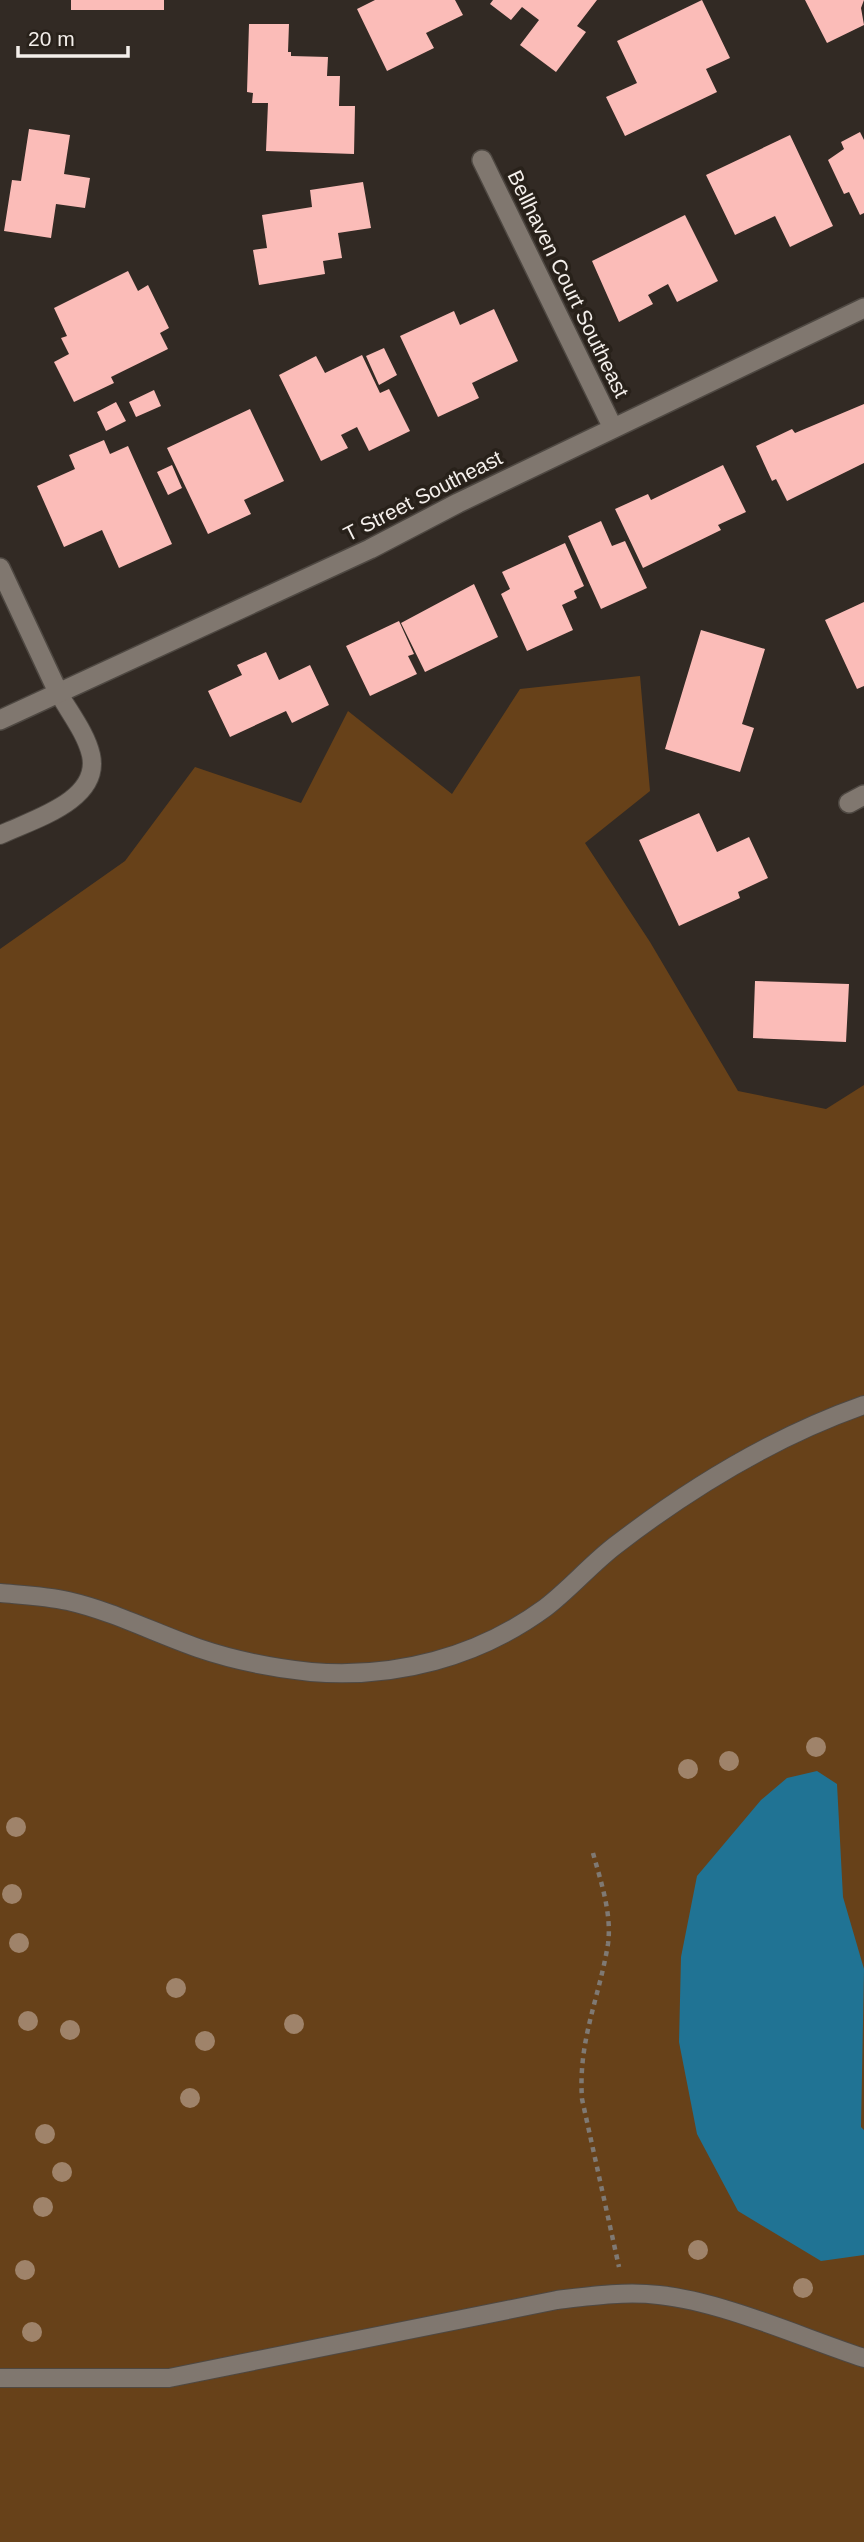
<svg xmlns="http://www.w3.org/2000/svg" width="864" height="2542" viewBox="0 0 864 2542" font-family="Arial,sans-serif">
<rect width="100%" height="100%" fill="#322a24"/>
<path fill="#674119" d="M640 676 650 791 585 843 650 942 738 1091 826 1109 864 1085V2542H0V949L125 861 195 767 301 803 348 711 452 794 520 689Z"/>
<path fill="#207394" d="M817 1771 837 1784 843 1897 864 1969 861 2127 864 2130V2255L821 2261 738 2211 697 2134 679 2042 681 1957 697 1876 761 1800 787 1778Z"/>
<path fill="#fbbcb8" d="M71 0H164V10H71Z
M375 0H455L463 15 426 33 434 48 387 71 357 9Z
M493 0H597L577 26 586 32 556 72 520 45 539 20 522 7 511 20 490 4Z
M702 0 730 58 706 69 717 92 625 136 606 97 637 83 617 41Z
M805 0H864L861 8 864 25 827 43Z
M249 24H289L288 52H291V56L328 57 327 76H340L339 106H355L354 154 266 151 268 103H252L253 93 247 92Z
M29 129 70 135 64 174 90 178 85 208 56 204 51 238 4 231 12 180 21 181Z
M860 132 864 140V213L860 215 849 192 844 194 828 160 844 149 841 142Z
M790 135 833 226 790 247 775 216 735 235 706 175Z
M363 182 371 228 338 233 342 258 323 261 325 274 259 285 253 250 267 248 262 215 312 207 310 190Z
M685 215 718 281 677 302 668 284 648 295 653 304 619 322 592 261Z
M128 271 138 291 148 285 169 328 160 333 168 349 111 377 114 383 74 402 54 362 69 354 61 338 67 336 54 308Z
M494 309 518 361 472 383 479 398 438 417 400 336 454 311 460 325Z
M384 348 397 375 379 385 366 356Z
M362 355 380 393 389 389 410 431 369 451 357 427 341 435 348 448 321 461 279 375 316 356 325 373Z
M154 390 161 406 136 417 129 402Z
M116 402 126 421 106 431 97 412Z
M864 404V463L787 501 776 479 772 481 756 446 792 429 795 433Z
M250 409 284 481 244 500 251 514 208 534 167 448Z
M104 440 110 454 128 446 172 544 119 568 102 530 64 547 37 486 75 469 69 455Z
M172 465 182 488 168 495 157 472Z
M723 465 746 512 718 525 721 530 643 568 615 509 648 494 651 500Z
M601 521 612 546 625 541 647 588 601 609 568 536Z
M565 543 584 586 574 591 577 598 562 605 573 630 527 651 501 594 510 589 502 572Z
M474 584 498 637 425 672 401 623Z
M864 602V686L857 689 825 620Z
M399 621 414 654 408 656 417 674 370 696 346 646Z
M701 630 765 649 742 724 754 728 740 772 665 749Z
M266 652 279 680 310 665 329 705 292 723 286 711 230 737 208 691 242 675 237 665Z
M699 813 717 852 749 837 768 878 738 892 740 898 679 926 639 840Z
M755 981 849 984 846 1042 753 1038Z"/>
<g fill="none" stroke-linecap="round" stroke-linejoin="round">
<defs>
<path id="service" d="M0 835C31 820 101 801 91 755 86 733 69 712 58 692
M0 1593C22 1595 46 1596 68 1601 112 1611 155 1633 198 1648 233 1660 273 1668 311 1672 395 1679 478 1657 545 1608 570 1589 591 1564 616 1545 690 1488 776 1436 864 1405
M0 2378H169L557 2300C590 2296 625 2291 659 2295 724 2302 800 2337 864 2358"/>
<path id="minor" d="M482 160 613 428
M0 568 58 692
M0 720 370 549 458 503 864 308
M849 803 864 795"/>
</defs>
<use href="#service" stroke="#4e4842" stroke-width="20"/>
<use href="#minor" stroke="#4e4842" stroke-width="22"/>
<path stroke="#7f7973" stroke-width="4.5" stroke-dasharray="5 5" stroke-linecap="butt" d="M593 1853C601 1882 612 1914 608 1944 599 1999 578 2040 582 2099L619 2267"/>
<use href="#service" stroke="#80776f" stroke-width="18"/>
<use href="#minor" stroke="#80776f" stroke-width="19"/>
</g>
<g fill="#9f836a">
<circle cx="816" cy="1747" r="10"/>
<circle cx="729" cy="1761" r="10"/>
<circle cx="688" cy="1769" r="10"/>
<circle cx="16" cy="1827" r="10"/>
<circle cx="12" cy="1894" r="10"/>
<circle cx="19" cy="1943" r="10"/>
<circle cx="176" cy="1988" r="10"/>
<circle cx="28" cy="2021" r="10"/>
<circle cx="294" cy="2024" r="10"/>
<circle cx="70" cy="2030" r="10"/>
<circle cx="205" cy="2041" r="10"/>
<circle cx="190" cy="2098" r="10"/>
<circle cx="45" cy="2134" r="10"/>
<circle cx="62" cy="2172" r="10"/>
<circle cx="43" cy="2207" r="10"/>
<circle cx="698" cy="2250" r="10"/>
<circle cx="25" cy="2270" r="10"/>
<circle cx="803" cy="2288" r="10"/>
<circle cx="32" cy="2332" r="10"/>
</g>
<g text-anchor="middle" stroke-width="7" stroke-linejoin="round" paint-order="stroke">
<g font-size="21" fill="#f4efeb" stroke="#28211a">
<text transform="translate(568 284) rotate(64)" y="7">Bellhaven Court Southeast</text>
<text transform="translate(423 496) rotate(-27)" y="7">T Street Southeast</text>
</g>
</g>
<path d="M18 46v10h110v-10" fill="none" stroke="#f4efeb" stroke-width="3.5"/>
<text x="28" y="46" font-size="21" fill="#f4efeb" stroke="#28211a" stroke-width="5" paint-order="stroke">20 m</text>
</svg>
